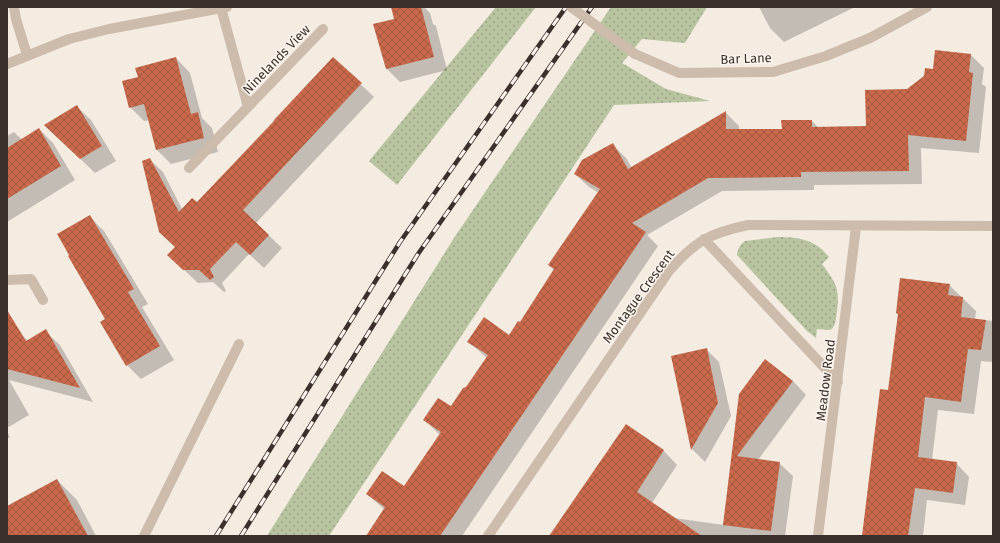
<svg xmlns="http://www.w3.org/2000/svg" width="1000" height="543" viewBox="0 0 1000 543" font-family="'Fira Sans',sans-serif">
<defs>
<pattern id="green-dots" width="8" height="8" patternUnits="userSpaceOnUse"><rect width="8" height="8" fill="#b8c4a0"/><path d="M2 2h.1M6 6h.1" fill="none" stroke="#97a083" stroke-width="1.8" stroke-linecap="round"/></pattern>
<pattern id="building-cross-hatch" width="8" height="8" patternUnits="userSpaceOnUse"><rect width="8" height="8" fill="#c8694b"/><path d="M0 0l8 8M0 8l8-8" fill="none" stroke="#a4573f"/></pattern>
</defs>
<rect width="100%" height="100%" fill="#f4ebe1"/>
<path fill="url(#green-dots)" d="M496 7H536L397 185 369 161Z
M611 7H707L685 43 642 39 622 63 666 89 710 101 614 105 329 536H267L454 238Z
M778 237C799 237 816 240 829 257L822 264C835 282 840 287 837 311 836 317 836 324 832 329L829 330 817 329 816 338 807 331 737 255C738 248 740 245 745 241Z"/>
<path fill="#0003" d="M392 7H424L430 13 433 24 436 26 447 70 400 82 386 68 396 20Z
M759 7H855L784 42 770 28Z
M971 55 984 68 982 84 986 87 979 153 921 148 922 184 814 185V190L722 191 647 235 658 246 462 536H367L385 510 367 494 404 488 440 435 424 420 451 408 487 358 469 342 510 336 520 323 554 270 549 265 599 193 589 187 575 174 612 144 626 158 632 168 726 113 739 126V130H783L812 121 819 128 867 127 908 90 933 70Z
M176 58 190 73 202 118 212 128 218 152 171 164 157 150 150 120 144 121 130 107 139 77Z
M333 58 374 97 256 223 282 248 264 268 249 254 222 283 226 291 224 292 213 282 198 283 182 268 149 159 163 172 182 209 197 203Z
M76 106 91 120 116 161 95 173 45 125Z
M39 129 53 143 75 180 7 222V136L14 132 22 140Z
M89 216 104 231 148 304 142 307 174 360 141 379 127 365 106 319 71 255Z
M949 285 976 311 975 319 993 321V362L981 361 974 414 938 410 932 460 956 463 969 477 965 505 927 500 923 536H862L889 391 899 315 897 313Z
M45 331 60 345 93 402 9 380 29 415 7 428V342L21 334 28 341Z
M706 349 719 362 731 416 705 462 692 449 672 357Z
M765 361 793 381 806 395 758 460 779 463 793 476 785 536H550L626 425 664 451 677 465 652 503 674 518 724 525 740 394Z
M7 432 10 437 7 439Z
M57 480 77 500 96 536H7V507Z"/>
<path fill="url(#building-cross-hatch)" d="M391 7H421L434 57 386 69 373 24 394 19Z
M935 50 971 54 969 72 973 73 966 141 908 135 909 171 801 172V177L708 178 632 223 646 232 440 536H366L385 507 366 494 382 471 404 486 441 432 423 420 438 398 451 406 463 388 466 387 488 355 467 342 484 317 509 335 518 321 520 322 554 269 548 265 600 189 574 174 582 160 613 143 628 169 726 111V129H782L781 120H812V127L866 126 865 90 907 89 924 76 925 68 933 69Z
M176 57 191 114 198 112 204 138 156 150 144 104 129 108 122 81 138 77 135 68Z
M333 57 362 83 243 210 269 235 250 255 236 242 210 269 214 277 210 280 199 270H183L167 255 175 247 159 232 142 161 150 158 179 212 192 198 197 202 275 120 273 121Z
M77 105 102 146 80 159 44 125Z
M39 128 61 166 7 199V148Z
M90 215 134 289 128 292 160 346 126 366 100 322 105 319 68 256 69 255 57 234Z
M900 278 950 284 948 295 963 297 961 317 986 320 981 350 968 349 961 402 925 397 918 457 957 462 953 493 915 488 908 536H862L880 389 888 390 898 314 896 313Z
M7 310 26 341 46 329 80 388 7 369Z
M707 348 718 403 691 450 671 356Z
M765 359 793 381 737 456 780 462 771 531 723 525 739 394Z
M626 424 664 450 637 492 702 536H549Z
M57 479 88 536H7V506Z"/>
<g fill="none" stroke-linecap="round" stroke-linejoin="round">
<path stroke="#cdbbac" stroke-width="10" d="M14 7 16 19 27 55
M221 8 248 107
M635 54 679 73 773 72 826 56 870 38 927 7
M7 64 69 39 109 29 227 7
M189 168 323 29
M704 239 838 382
M7 280 31 279 43 300
M144 536 239 344
M488 536 669 271C695 241 710 233 748 225L993 226
M818 536 856 227"/>
<defs>
<path id="rail" d="M216 536 400 242 566 7
M241 536 418 254 592 7"/>
</defs>
<use href="#rail" stroke="#3b302b" stroke-width="4.5"/>
<use href="#rail" stroke="#fbf5ee" stroke-width="3" stroke-dasharray="9" stroke-linecap="butt"/>
<path stroke="#cdbbac" stroke-width="10" d="M571 7 635 54"/>
</g>
<g text-anchor="middle" stroke-width="3" stroke-linejoin="round" paint-order="stroke">
<g font-size="13" fill="#3b302b" stroke="#fbf5ee">
<text transform="translate(746 58) rotate(-2)" y="5">Bar Lane</text>
<text transform="translate(276 59) rotate(-46)" y="5">Ninelands View</text>
<text transform="translate(638 296) rotate(-54)" y="5">Montague Crescent</text>
<text transform="translate(825 380) rotate(-83)" y="5">Meadow Road</text>
</g>
</g>
<rect width="1000" height="543" fill="none" stroke="#3b302b" stroke-width="16"/>
</svg>
